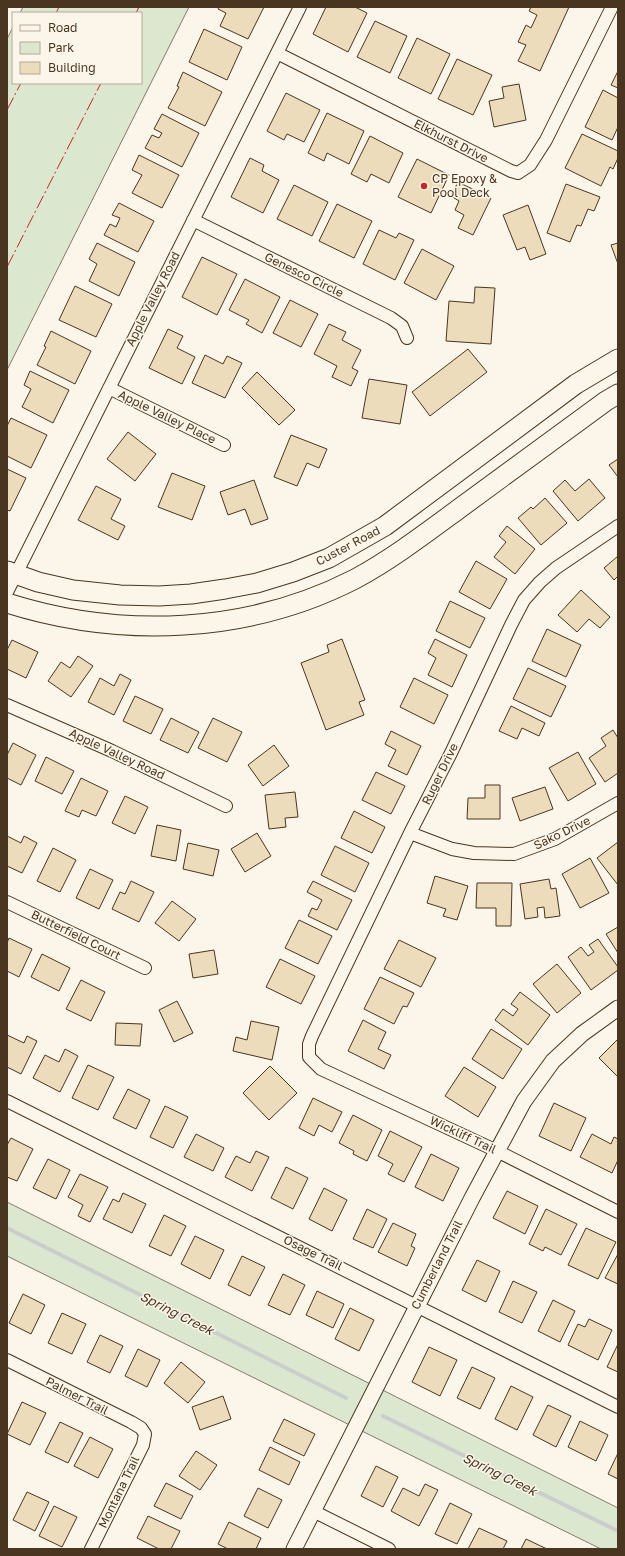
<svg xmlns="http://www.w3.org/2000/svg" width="625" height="1556" viewBox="0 0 625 1556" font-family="'Golos Text',sans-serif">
<rect width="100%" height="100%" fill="#fbf6e9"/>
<path fill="#dce7d0" stroke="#887966" d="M23 7H189L7 370V39L13 27V83H141V13H20Z
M7 1202 618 1508V1549H601L7 1256Z"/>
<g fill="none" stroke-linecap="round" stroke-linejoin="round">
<path stroke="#c9cecd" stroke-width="4" d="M7 1228 346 1398
M383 1416 618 1531"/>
</g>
<path fill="#ecdcbc" stroke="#4a3520" d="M219 7H264L248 39 220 26 226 13 218 9Z
M326 7H355L367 13 348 52 313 34Z
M531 7H569L540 71 518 61 526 45 518 42 526 25 531 28 537 15 529 11Z
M375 21 407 36 390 73 357 57Z
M204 29 242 47 227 80 189 62Z
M417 38 450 54 431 94 398 78Z
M457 59 492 75 473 115 438 99Z
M618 71V88L611 85Z
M183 72 222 92 205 126 168 108 179 87 177 86Z
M519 84 526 120 494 127 489 101 504 98 502 87Z
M603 90 618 98V127L612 140 585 127Z
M286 93 320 110 304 142 287 134 284 140 267 131Z
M327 113 364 131 349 164 327 153 324 161 308 153Z
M162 114 199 133 182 167 145 148 152 135 159 138 162 133 154 129Z
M582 134 618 151V158L613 169 610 167 601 186 565 168Z
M370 136 403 153 389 183 371 174 367 182 351 174Z
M139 155 179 175 162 208 132 193 142 175 132 170Z
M250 158 264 165 262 171 279 180 263 213 231 197Z
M417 159 449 175 431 213 398 197Z
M458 182 491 198 473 235 458 228 464 215 455 210 459 201 451 196Z
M566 184 600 197 594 211 588 209 581 226 577 225 570 242 547 233Z
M294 185 328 202 312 236 277 219Z
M119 203 154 221 138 252 104 235 110 224 116 227 120 218 112 215Z
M337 204 372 221 354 258 319 241Z
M528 205 546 254 530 260 525 247 517 250 503 215Z
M379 230 396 238 399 233 414 240 395 280 363 264Z
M97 243 135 262 119 296 89 281 97 264 89 259Z
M618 243V264L611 245Z
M422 249 454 266 436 300 404 283Z
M202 257 237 274 217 315 182 297Z
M245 279 280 297 262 333 246 324 249 320 229 310Z
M75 286 112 304 96 337 59 320Z
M475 287 495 288 491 344 446 341 449 301 474 303Z
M290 300 318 314 301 347 273 333Z
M329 324 346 332 342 340 361 350 352 368 358 371 351 386 332 377 337 366 314 354Z
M168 329 183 336 177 348 195 357 182 384 149 368Z
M51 331 91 351 75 384 37 365 46 347 44 346Z
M468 349 487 372 430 416 412 392Z
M205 355 223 364 227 356 242 363 225 398 192 383Z
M30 371 69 390 53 423 22 407 31 389 24 385Z
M257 372 295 410 279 425 242 388Z
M369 379 407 385 400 424 362 418Z
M11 418 47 435 31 468 7 456V426Z
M128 432 156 454 135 481 107 459Z
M291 435 327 449 319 468 307 463 297 486 274 477Z
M618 459V477L609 465Z
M7 469 26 478 10 511 7 510Z
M172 473 205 486 192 520 158 507Z
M589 479 605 498 578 521 553 491 565 480 575 491Z
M254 480 268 519 251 525 245 509 228 515 220 492Z
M96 486 121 499 111 519 125 526 118 540 78 520Z
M545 498 567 523 541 545 518 518 531 507 533 509Z
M507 526 535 549 515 574 494 557 506 542 499 536Z
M618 556V576L614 580 604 568Z
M476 561 507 579 490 609 459 592Z
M581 590 610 617 600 628 589 619 577 632 558 615Z
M450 601 485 618 470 648 436 631Z
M547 629 581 645 566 677 532 661Z
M342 639 365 700 359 702 364 715 326 730 301 663 329 652 327 645Z
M435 639 467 655 452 687 428 675 436 658 428 653Z
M12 640 38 652 26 678 7 669V650Z
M78 656 93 666 71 697 48 681 61 662 70 668Z
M528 668 566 686 551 717 513 699Z
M120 674 131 680 114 715 88 702 100 678 114 686Z
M414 678 448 695 434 724 400 707Z
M135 696 163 709 151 734 123 721Z
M511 706 545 723 539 736 522 728 517 739 499 731Z
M171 718 199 732 188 753 160 740Z
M213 718 242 732 227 762 198 748Z
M613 730 618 738V773L605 782 589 758 606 746 601 738Z
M391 731 421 746 407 775 388 766 396 750 385 744Z
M13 743 36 755 21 785 7 778V755Z
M274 745 289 766 263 786 248 765Z
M578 752 596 784 568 801 549 768Z
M46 757 74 771 62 794 35 781Z
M376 772 405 786 391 814 362 800Z
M81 778 108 791 96 816 82 810 79 817 65 811Z
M485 785H500V819H467L468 798H485Z
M545 787 553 809 520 821 512 798Z
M295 792 298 817 285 818 286 827 269 829 265 795Z
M125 796 148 807 135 834 112 823Z
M354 811 385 827 372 853 341 838Z
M157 825 181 830 176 861 151 856Z
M257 833 271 856 245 872 231 849Z
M7 836 21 843 24 836 37 843 22 873 7 866Z
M618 842V885L597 858Z
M188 843 219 850 213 876 183 869Z
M335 846 369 863 355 892 321 875Z
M53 848 76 860 60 892 37 881Z
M590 858 609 893 580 908 562 874Z
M90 869 113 880 99 909 76 898Z
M435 876 468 886 457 920 443 916 446 909 427 903Z
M549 879 551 889 556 888 560 916 545 918 544 907 537 908 538 917 525 919 520 884Z
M131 881 154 892 139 922 112 909 120 892 125 894Z
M313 881 352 900 337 930 308 916 312 908 317 910 322 900 307 892Z
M477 883H512L511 926H496V908H476Z
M172 901 196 919 179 941 155 923Z
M299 920 332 936 318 964 285 948Z
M618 927V953L606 934Z
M9 938 32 949 19 977 7 971V943Z
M598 939 618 967V970L591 990 568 957 581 947 588 956 594 952 589 945Z
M399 940 436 958 421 987 384 969Z
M214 950 218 974 193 978 189 954Z
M42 954 70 968 59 991 31 977Z
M280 959 315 976 301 1004 266 987Z
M557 964 581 993 557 1013 533 984Z
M380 977 414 993 407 1007 403 1006 394 1024 364 1009Z
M81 980 105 992 91 1021 66 1009Z
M520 992 550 1015 528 1045 495 1020 503 1009 513 1016 518 1009 511 1004Z
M177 1001 193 1033 174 1042 159 1010Z
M363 1020 386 1032 378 1049 391 1055 384 1069 348 1051Z
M251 1021 279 1027 272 1060 233 1051 236 1037 247 1040Z
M116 1023 142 1024 140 1046 115 1045Z
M491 1029 522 1049 503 1079 472 1059Z
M7 1035 24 1043 27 1036 37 1041 21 1074 7 1067Z
M618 1039V1077L599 1058Z
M65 1049 78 1056 60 1092 33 1078 45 1055 59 1062Z
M88 1065 114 1077 98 1110 72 1098Z
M270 1066 297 1093 269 1120 243 1093Z
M464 1067 496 1087 478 1117 445 1096Z
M128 1089 150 1100 136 1129 113 1118Z
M313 1098 342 1112 332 1132 319 1125 314 1136 299 1128Z
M554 1103 586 1118 571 1151 539 1136Z
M165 1106 188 1117 173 1148 150 1137Z
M353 1115 382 1130 367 1161 353 1154 354 1151 339 1143Z
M390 1131 422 1147 404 1182 388 1174 393 1164 378 1156Z
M196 1134 224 1148 213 1171 184 1157Z
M592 1134 611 1144 614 1137 618 1139V1160L612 1173 580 1157Z
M11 1138 33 1149 17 1181 7 1177V1145Z
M256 1151 269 1157 252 1191 225 1177 236 1156 250 1163Z
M431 1154 459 1168 443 1201 415 1187Z
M48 1159 70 1170 56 1199 33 1188Z
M286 1167 308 1178 293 1209 271 1198Z
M80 1174 108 1187 90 1222 78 1216 83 1205 68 1197Z
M324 1188 347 1200 332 1231 309 1219Z
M507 1191 538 1206 525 1234 493 1218Z
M123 1193 146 1204 132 1233 103 1219 113 1199 119 1202Z
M367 1209 387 1219 373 1248 353 1239Z
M546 1209 577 1224 561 1255 545 1247 543 1251 529 1244Z
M164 1215 186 1226 171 1256 149 1246Z
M393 1223 416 1234 411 1246 415 1248 407 1266 378 1252Z
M586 1228 616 1242 598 1279 568 1265Z
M195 1236 224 1250 210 1279 181 1264Z
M618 1254V1284L605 1278Z
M242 1256 265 1267 250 1296 228 1285Z
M477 1260 500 1271 486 1302 462 1290Z
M283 1274 305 1285 290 1315 268 1305Z
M513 1281 537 1292 522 1323 499 1312Z
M317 1291 344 1304 333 1328 306 1315Z
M23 1294 45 1305 31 1334 9 1323Z
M553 1300 575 1311 560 1342 538 1331Z
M350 1308 374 1320 359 1351 335 1339Z
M62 1313 86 1324 72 1354 48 1343Z
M589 1319 612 1330 598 1360 568 1345 578 1324 585 1327Z
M100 1335 123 1346 110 1373 87 1362Z
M618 1344V1372L607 1367Z
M429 1347 457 1360 440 1396 412 1382Z
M138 1349 160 1360 147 1387 125 1376Z
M181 1362 205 1382 188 1403 164 1383Z
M472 1367 495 1378 480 1409 457 1398Z
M511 1386 533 1397 517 1430 495 1419Z
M223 1396 231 1419 200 1430 192 1407Z
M22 1402 46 1413 30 1445 7 1434Z
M548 1405 571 1416 556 1447 533 1435Z
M284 1419 315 1434 304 1456 273 1441Z
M580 1421 608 1435 596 1461 568 1447Z
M60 1422 83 1433 68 1463 45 1452Z
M90 1437 113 1449 98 1478 74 1466Z
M270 1447 300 1462 289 1485 259 1470Z
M196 1451 217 1465 200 1490 179 1476Z
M618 1453V1479L608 1474Z
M376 1466 398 1477 383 1507 361 1496Z
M166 1483 193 1496 181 1519 154 1506Z
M425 1484 438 1490 419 1526 391 1511 403 1488 419 1496Z
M258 1488 282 1500 268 1528 244 1516Z
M27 1492 49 1502 35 1531 13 1520Z
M450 1503 472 1514 457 1544 435 1534Z
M54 1506 77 1517 62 1547 39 1536Z
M148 1516 180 1531 171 1549H159L137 1538Z
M229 1522 261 1538 256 1549H228L218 1544Z
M479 1528 507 1541 503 1549H468Z
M526 1539 547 1549H521Z"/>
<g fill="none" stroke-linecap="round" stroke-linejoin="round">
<defs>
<path id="minor" d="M277 53 511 171 518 173 530 165 546 140 612 7
M193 220 391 318 402 326 407 338
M109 388 224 445
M618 526 556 568 540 582 524 600 511 625 451 753 410 833 312 1036 309 1044V1057L321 1069 497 1151 618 1212
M7 592 300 7
M7 705 112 751 226 806
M410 833 452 849 474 853 514 854 555 839 618 803
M7 902 145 968
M7 1101 618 1407
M7 1360 131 1422 141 1428 145 1434 143 1445 91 1549
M313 1511 389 1549"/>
<path id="tertiary" d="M294 1549 472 1198 524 1101 553 1061 582 1034 618 1008"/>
<path id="primary" d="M7 571 38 582 73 590 120 595 159 596 191 594 225 589 257 583 293 572 329 558 385 526 576 384 618 359
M7 603C121 639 248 634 355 579 392 559 426 533 460 508 509 472 557 437 606 401L618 394"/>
</defs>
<use href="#minor" stroke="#4a3520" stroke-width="14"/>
<use href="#tertiary" stroke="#4a3520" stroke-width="17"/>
<use href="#primary" stroke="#4a3520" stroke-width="21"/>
<use href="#minor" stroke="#fbf6e9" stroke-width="12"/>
<use href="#tertiary" stroke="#fbf6e9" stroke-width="15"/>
<use href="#primary" stroke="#fbf6e9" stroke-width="19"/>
<path stroke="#c62828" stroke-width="1" stroke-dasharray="14 3 2 3" stroke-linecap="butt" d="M56 13 59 7
M136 13 139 7
M7 110 21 83
M7 267 101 83"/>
</g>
<circle fill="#c62828" stroke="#fbf6e9" stroke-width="1.5" cx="424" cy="186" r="4"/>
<g text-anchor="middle" stroke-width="3" stroke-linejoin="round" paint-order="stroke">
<g font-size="12" fill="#4a3520" stroke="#fbf6e9">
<text transform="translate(451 141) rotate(27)" y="4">Elkhurst Drive</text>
<text transform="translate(304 275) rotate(26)" y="4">Genesco Circle</text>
<text transform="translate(153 299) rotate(-63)" y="4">Apple Valley Road</text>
<text transform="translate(167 417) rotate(26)" y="4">Apple Valley Place</text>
<text transform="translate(348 546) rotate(-28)" y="4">Custer Road</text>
<text transform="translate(117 754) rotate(25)" y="4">Apple Valley Road</text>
<text transform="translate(440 774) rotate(-64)" y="4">Ruger Drive</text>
<text transform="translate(562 833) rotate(-26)" y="4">Sako Drive</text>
<text transform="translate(76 935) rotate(26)" y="4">Butterfield Court</text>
<text transform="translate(463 1135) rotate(25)" y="4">Wickliff Trail</text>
<text transform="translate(313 1253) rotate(26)" y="4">Osage Trail</text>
<text transform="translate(437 1265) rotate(-63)" y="4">Cumberland Trail</text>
<text transform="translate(77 1396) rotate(27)" y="4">Palmer Trail</text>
<text transform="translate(119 1492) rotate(-64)" y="4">Montana Trail</text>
</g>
<g font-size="12" fill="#4a3520" stroke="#fbf6e9" text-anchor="start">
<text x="432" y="183">CP Epoxy &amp;<tspan x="432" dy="14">Pool Deck</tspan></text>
</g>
<g font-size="13" font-style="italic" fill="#4a3520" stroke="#fbf6e9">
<text transform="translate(177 1313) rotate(27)" y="5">Spring Creek</text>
<text transform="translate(500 1474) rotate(26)" y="5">Spring Creek</text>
</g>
</g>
<rect width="625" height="1556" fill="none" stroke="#4a3520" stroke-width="16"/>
<rect x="12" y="12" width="130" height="72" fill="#fbf6e9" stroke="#b4a999"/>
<rect x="20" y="25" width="20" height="6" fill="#fbf6e9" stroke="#b4a999"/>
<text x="48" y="32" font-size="12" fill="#4a3520">Road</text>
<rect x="20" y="42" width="20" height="12" fill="#dce7d0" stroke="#b4a999"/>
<text x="48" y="52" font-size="12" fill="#4a3520">Park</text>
<rect x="20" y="62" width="20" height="12" fill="#ecdcbc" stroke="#b4a999"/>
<text x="48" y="72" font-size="12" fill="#4a3520">Building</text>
</svg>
